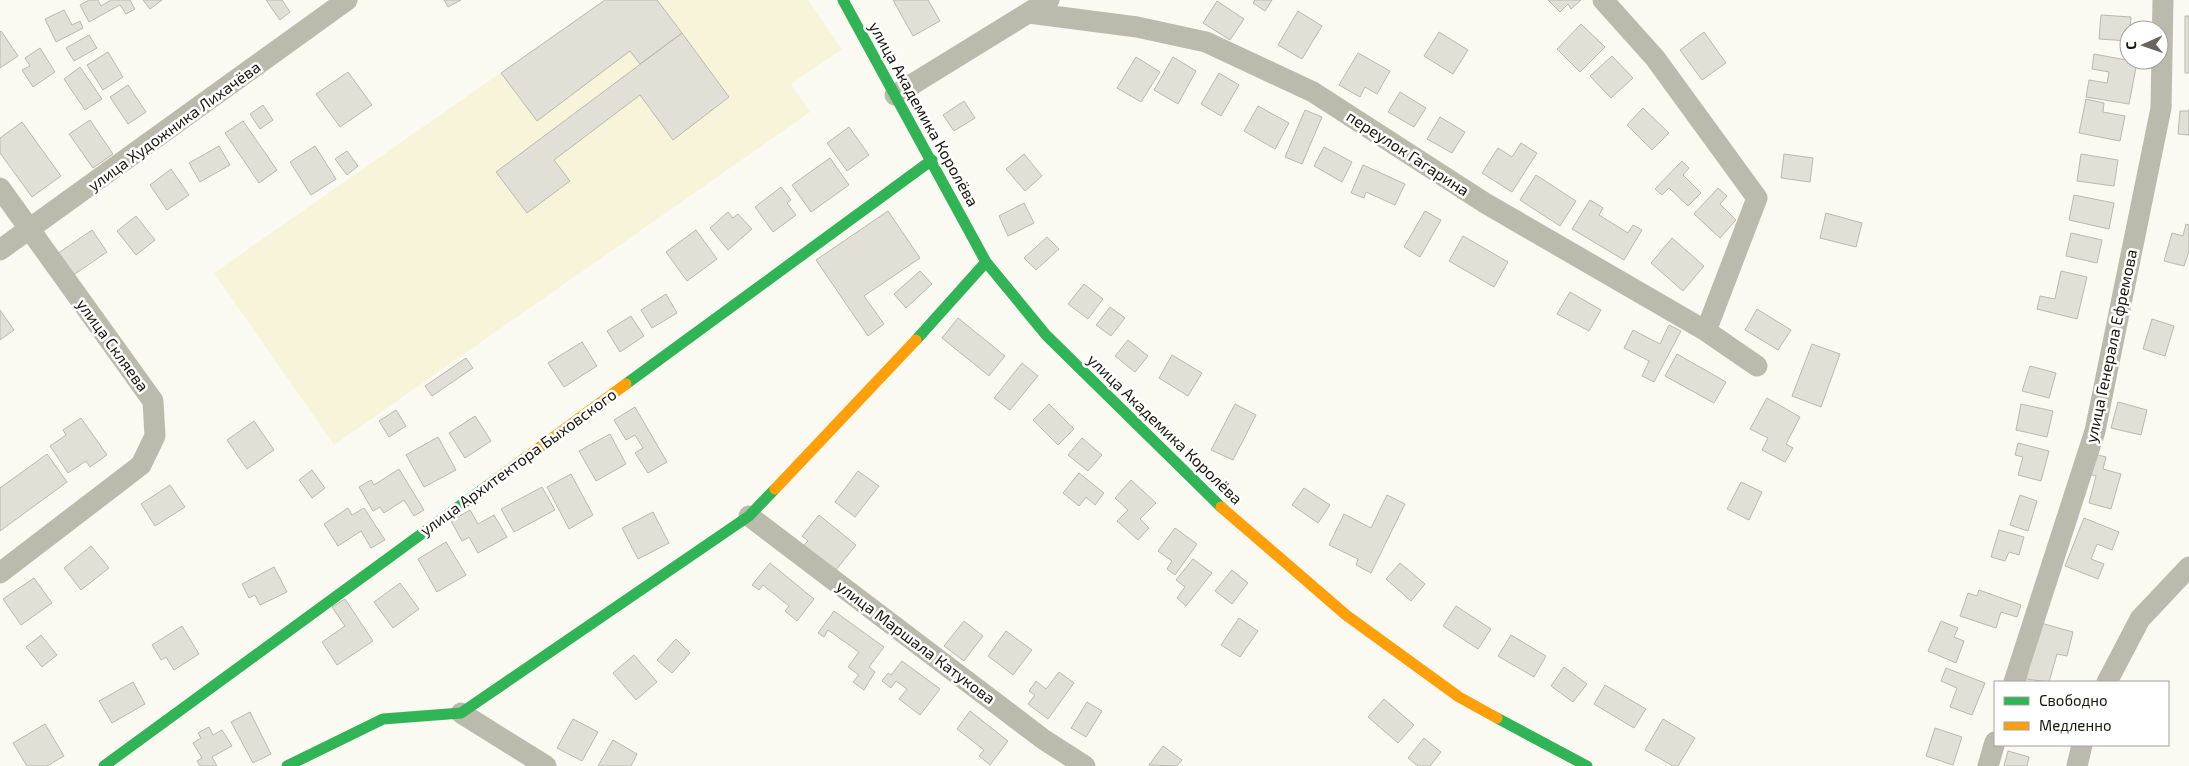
<svg xmlns="http://www.w3.org/2000/svg" width="2189" height="766" viewBox="0 0 2189 766" font-family="'Exo 2',sans-serif">
<rect width="100%" height="100%" fill="#faf9f2"/>
<path fill="#f8f4d9" d="M605 0H808L842 49 791 84 810 112 334 445 214 273Z"/>
<path fill="#e2e0d6" stroke="#bab9af" d="M89 0H98L101 6 111 0H130L135 9 126 14 120 5 89 22 80 5Z
M143 0H162L150 9Z
M266 0H282L290 12 280 20Z
M444 0H461L448 7Z
M605 0H657L682 33 640 64 630 51 537 121 501 73Z
M893 0H928L940 21 913 36Z
M1255 0H1272L1265 11 1253 3Z
M1548 0H1581L1571 9 1568 4 1560 12Z
M1217 1 1244 19 1230 40 1203 23Z
M64 10 72 25 80 21 83 28 56 42 45 19Z
M1298 11 1322 26 1302 59 1278 45Z
M2101 15 2131 17 2129 41 2099 39Z
M2185 16H2189V73H2185Z
M1581 24 1605 47 1580 72 1557 49Z
M1 31 18 56 0 68V32Z
M1439 32 1468 50 1453 74 1424 56Z
M1704 32 1726 63 1702 80 1680 50Z
M682 33 729 97 673 140 640 95 554 160 570 181 527 213 496 172Z
M89 35 97 48 74 61 66 48Z
M40 48 55 72 33 87 22 70 30 66 25 58Z
M108 52 123 77 103 90 87 65Z
M1358 53 1390 71 1377 94 1365 87 1360 97 1339 85Z
M2094 54 2137 62 2129 104 2086 97 2089 80 2107 83 2109 72 2092 69Z
M1612 56 1633 78 1611 98 1590 76Z
M1136 57 1160 72 1141 102 1117 88Z
M1173 57 1196 71 1178 104 1154 90Z
M80 67 102 99 85 110 64 79Z
M348 72 372 105 340 127 316 94Z
M1219 73 1239 85 1221 116 1201 104Z
M128 85 146 112 128 124 110 97Z
M1400 92 1426 108 1414 127 1388 112Z
M2086 99 2104 103 2103 112 2125 116 2120 141 2079 133Z
M964 101 975 118 954 131 943 115Z
M263 105 273 120 260 129 250 114Z
M1258 106 1289 123 1275 149 1244 131Z
M1643 108 1669 133 1652 150 1627 125Z
M2189 109V135L2178 134 2180 111H2189Z
M1305 110 1322 117 1302 164 1285 157Z
M1440 117 1465 132 1452 153 1427 139Z
M90 120 113 154 93 168 69 134Z
M243 121 277 170 259 183 225 133Z
M22 122 61 176 32 197 0 153V138Z
M849 127 869 155 847 171 827 143Z
M1521 143 1537 153 1512 192 1482 173 1498 148 1512 157Z
M219 146 230 165 200 182 189 163Z
M315 146 336 179 311 195 290 162Z
M1324 147 1352 162 1342 182 1314 166Z
M347 151 358 166 347 175 335 159Z
M1024 154 1042 176 1025 191 1006 169Z
M1784 154 1813 158 1810 182 1781 178Z
M2081 154 2118 160 2114 186 2077 181Z
M830 158 849 185 811 212 792 185Z
M1682 161 1689 168 1683 175 1701 193 1688 206 1669 188 1662 195 1655 189Z
M1363 165 1405 184 1395 205 1366 192 1364 198 1351 193Z
M171 169 189 195 167 210 150 185Z
M1536 175 1576 201 1560 226 1520 200Z
M781 187 791 200 787 203 796 215 773 232 755 207Z
M1718 188 1727 196 1720 204 1736 220 1720 238 1694 214Z
M2074 195 2114 203 2109 229 2069 220Z
M1590 200 1603 208 1599 215 1628 233 1633 225 1642 230 1624 260 1572 229Z
M1024 203 1034 223 1008 236 999 216Z
M888 211 920 258 864 296 884 324 868 336 816 260Z
M1425 211 1441 220 1420 257 1404 247Z
M728 212 733 218 738 214 752 229 728 250 710 228Z
M1826 213 1862 223 1856 247 1820 238Z
M136 216 155 240 136 255 117 231Z
M2186 224 2189 225V252L2184 266 2164 261 2172 233 2183 236Z
M92 230 107 252 72 276 57 254Z
M696 230 717 259 687 281 666 252Z
M2071 233 2102 240 2097 263 2066 256Z
M1463 236 1508 262 1494 287 1449 261Z
M1047 237 1059 249 1036 270 1024 258Z
M1672 238 1704 266 1683 291 1651 263Z
M920 271 932 284 906 308 894 294Z
M2061 271 2087 277 2077 319 2037 309 2040 296 2055 299Z
M1084 284 1103 299 1088 319 1068 304Z
M1570 292 1601 310 1589 331 1557 314Z
M666 294 677 313 652 328 641 310Z
M1110 307 1125 318 1111 336 1096 325Z
M1757 309 1791 330 1778 350 1745 330Z
M0 310 14 330 0 340Z
M631 316 644 336 620 352 607 331Z
M958 318 1005 356 989 376 942 338Z
M2152 319 2174 326 2165 356 2143 349Z
M1669 325 1681 331 1654 382 1642 376 1649 361 1624 348 1633 330 1660 344Z
M1128 340 1148 356 1135 372 1115 356Z
M582 342 597 366 564 387 548 363Z
M1812 344 1840 354 1821 407 1792 396Z
M1677 354 1726 382 1714 403 1665 376Z
M1172 355 1202 373 1188 396 1159 378Z
M466 358 473 368 432 396 425 386Z
M1022 363 1038 376 1010 410 994 398Z
M2030 366 2056 373 2049 398 2022 391Z
M1767 398 1800 417 1786 444 1793 448 1785 462 1762 450 1768 438 1750 429Z
M2118 402 2147 410 2141 435 2111 428Z
M1049 404 1074 429 1058 445 1033 420Z
M1235 404 1256 415 1233 460 1211 450Z
M2021 404 2053 411 2047 437 2016 430Z
M635 407 667 462 648 473 635 453 643 448 635 435 626 440 614 420Z
M396 410 406 426 389 437 379 421Z
M475 416 491 441 465 458 449 433Z
M81 418 107 455 90 467 86 461 68 473 50 446 66 435 63 430Z
M254 421 274 450 247 469 227 440Z
M610 434 626 464 596 481 579 451Z
M438 437 456 470 424 487 406 455Z
M1082 438 1102 455 1088 471 1068 455Z
M2018 443 2049 451 2041 481 2018 475 2023 457 2015 455Z
M47 454 67 482 0 531V488Z
M2094 454 2106 457 2103 469 2121 474 2111 509 2089 503 2096 476 2088 474Z
M399 469 424 510 414 516 404 500 384 513 380 507 373 511 359 487 371 480 374 485Z
M312 470 325 488 312 498 299 480Z
M858 471 879 486 855 517 835 502Z
M1079 473 1104 493 1095 505 1086 497 1079 506 1063 493Z
M571 474 593 515 569 529 547 487Z
M1131 480 1156 503 1140 519 1149 528 1138 540 1117 521 1128 510 1115 498Z
M1741 482 1762 492 1749 520 1727 509Z
M170 485 185 507 155 526 141 504Z
M542 487 555 510 514 532 501 509Z
M1304 488 1330 505 1318 523 1292 505Z
M1387 495 1405 504 1371 573 1356 565 1358 559 1329 545 1344 514 1371 528Z
M2020 495 2037 501 2028 531 2010 525Z
M348 508 352 515 364 508 385 540 371 548 361 531 338 546 324 524Z
M470 510 478 524 494 515 507 537 478 553 469 537 462 541 451 521Z
M653 512 669 543 638 559 622 528Z
M819 515 856 545 835 571 804 545 808 541 802 536Z
M2084 518 2119 532 2112 550 2097 544 2091 559 2104 564 2098 579 2065 566Z
M1175 528 1197 544 1175 575 1167 569 1172 561 1158 551Z
M1999 530 2024 537 2019 555 2009 552 2005 561 1991 557Z
M446 542 466 575 437 592 418 559Z
M91 546 109 568 81 590 64 568Z
M1193 559 1212 573 1186 606 1177 598 1185 587 1176 580Z
M770 563 814 599 797 621 785 611 789 606 763 585 759 590 752 585Z
M1400 563 1425 584 1411 601 1386 579Z
M274 567 287 592 260 605 255 595 249 598 242 584Z
M1232 570 1248 583 1232 604 1215 591Z
M34 578 52 603 21 625 3 599Z
M400 583 419 609 393 628 374 602Z
M1979 590 2021 605 2017 617 2001 612 1996 628 1960 616 1968 593 1977 596Z
M345 599 373 641 337 665 322 642 345 626 332 607Z
M1456 606 1491 629 1478 649 1443 626Z
M834 611 884 647 869 667 875 672 864 690 853 682 859 675 848 667 859 652 828 630 824 637 818 633Z
M1239 618 1258 631 1240 657 1221 645Z
M964 621 983 636 964 661 944 646Z
M1941 621 1958 628 1954 637 1964 641 1956 663 1928 651Z
M2041 623 2073 632 2067 656 2057 654 2049 682 2026 679Z
M182 626 199 654 174 670 166 657 161 660 152 645Z
M1006 631 1032 650 1013 675 988 656Z
M41 635 57 655 42 667 26 647Z
M1511 635 1546 656 1534 677 1498 656Z
M676 639 690 653 672 673 657 660Z
M634 655 657 682 636 700 613 673Z
M902 661 940 689 920 715 899 699 907 689 896 681 891 688 882 681 888 673 891 675Z
M1564 667 1587 684 1573 702 1551 686Z
M1946 668 1985 683 1972 715 1950 707 1957 688 1941 681Z
M1059 672 1074 683 1048 719 1028 704 1035 695 1029 691 1036 681 1046 689Z
M133 682 145 704 112 723 99 701Z
M1605 685 1646 709 1634 728 1594 704Z
M1384 699 1414 725 1398 743 1368 717Z
M1087 702 1102 711 1086 737 1071 728Z
M970 711 1008 741 990 765 979 756 984 750 957 729Z
M250 712 271 754 253 763 231 722Z
M573 719 598 732 582 761 557 748Z
M1663 719 1695 738 1678 766H1673L1645 750Z
M45 724 64 756 47 766H27L13 743Z
M209 727 213 735 222 730 232 746 212 757 217 766H200L197 761 202 758 193 743 201 738 198 733Z
M1935 728 1962 737 1953 765 1926 756Z
M1424 738 1441 752 1430 766H1418L1408 758Z
M613 740 637 754 631 766H598Z
M1163 746 1182 760 1177 766 1149 765Z
M2008 751 2029 757 2027 766H2004Z"/>
<g fill="none" stroke-linecap="round" stroke-linejoin="round">
<path stroke="#bcbaac" stroke-width="21" d="M1603 0 1655 58 1757 198 1706 331
M1029 13 1137 27 1206 42 1313 92 1485 203 1706 331 1757 366
M895 95 1049 0
M0 188 153 401 155 436 141 465 0 573
M0 250 347 0
M749 516 1043 739 1085 766
M2014 682 2095 431 2161 108 2163 0
M2107 682 2140 619 2189 567
M461 713 546 766
M1988 766 1995 742
M2077 766 2082 745"/>
<path stroke="#30b455" stroke-width="11" d="M843 0 986 262 1046 335 1221 507
M916 340 986 262
M626 384 932 160
M1497 718 1587 766
M104 766 498 478
M287 766 383 719 461 713 749 516 775 489"/>
<path stroke="#ff9f0a" stroke-width="11" d="M498 478 626 384
M775 489 916 340
M1221 507 1346 615 1459 697 1497 718"/>
</g>
<g text-anchor="middle" stroke-width="5" stroke-linejoin="round" paint-order="stroke">
<g font-size="16" fill="#19170b" stroke="#fff">
<text transform="translate(924 114) rotate(61)" y="6">улица Академика Королёва</text>
<text transform="translate(174 126) rotate(-36)" y="6">улица Художника Лихачёва</text>
<text transform="translate(1408 153) rotate(33)" y="6">переулок Гагарина</text>
<text transform="translate(113 345) rotate(54)" y="6">улица Скляева</text>
<text transform="translate(2111 346) rotate(-78)" y="6">улица Генерала Ефремова</text>
<text transform="translate(1165 429) rotate(44)" y="6">улица Академика Королёва</text>
<text transform="translate(518 462) rotate(-36)" y="6">улица Архитектора Быховского</text>
<text transform="translate(916 642) rotate(37)" y="6">улица Маршала Катукова</text>
</g>
</g>
<rect x="1994" y="681" width="175" height="65" fill="#ffffff" stroke="#a3a29d"/>
<rect x="2004" y="697" width="25" height="8" fill="#30b455" stroke="#a3a29d"/>
<text x="2039" y="706" font-size="15" fill="#19170b">Свободно</text>
<rect x="2004" y="722" width="25" height="8" fill="#ff9f0a" stroke="#a3a29d"/>
<text x="2039" y="731" font-size="15" fill="#19170b">Медленно</text>
<g transform="translate(2144 45) rotate(268)"><circle r="24" fill="#ffffff" stroke="#a3a29d"/>
<path d="M0-4L9 19L0 12L-9 19Z" fill="#68665c"/>
<text y="-8" font-size="14" font-weight="bold" text-anchor="middle" fill="#19170b">С</text>
</g>
</svg>
